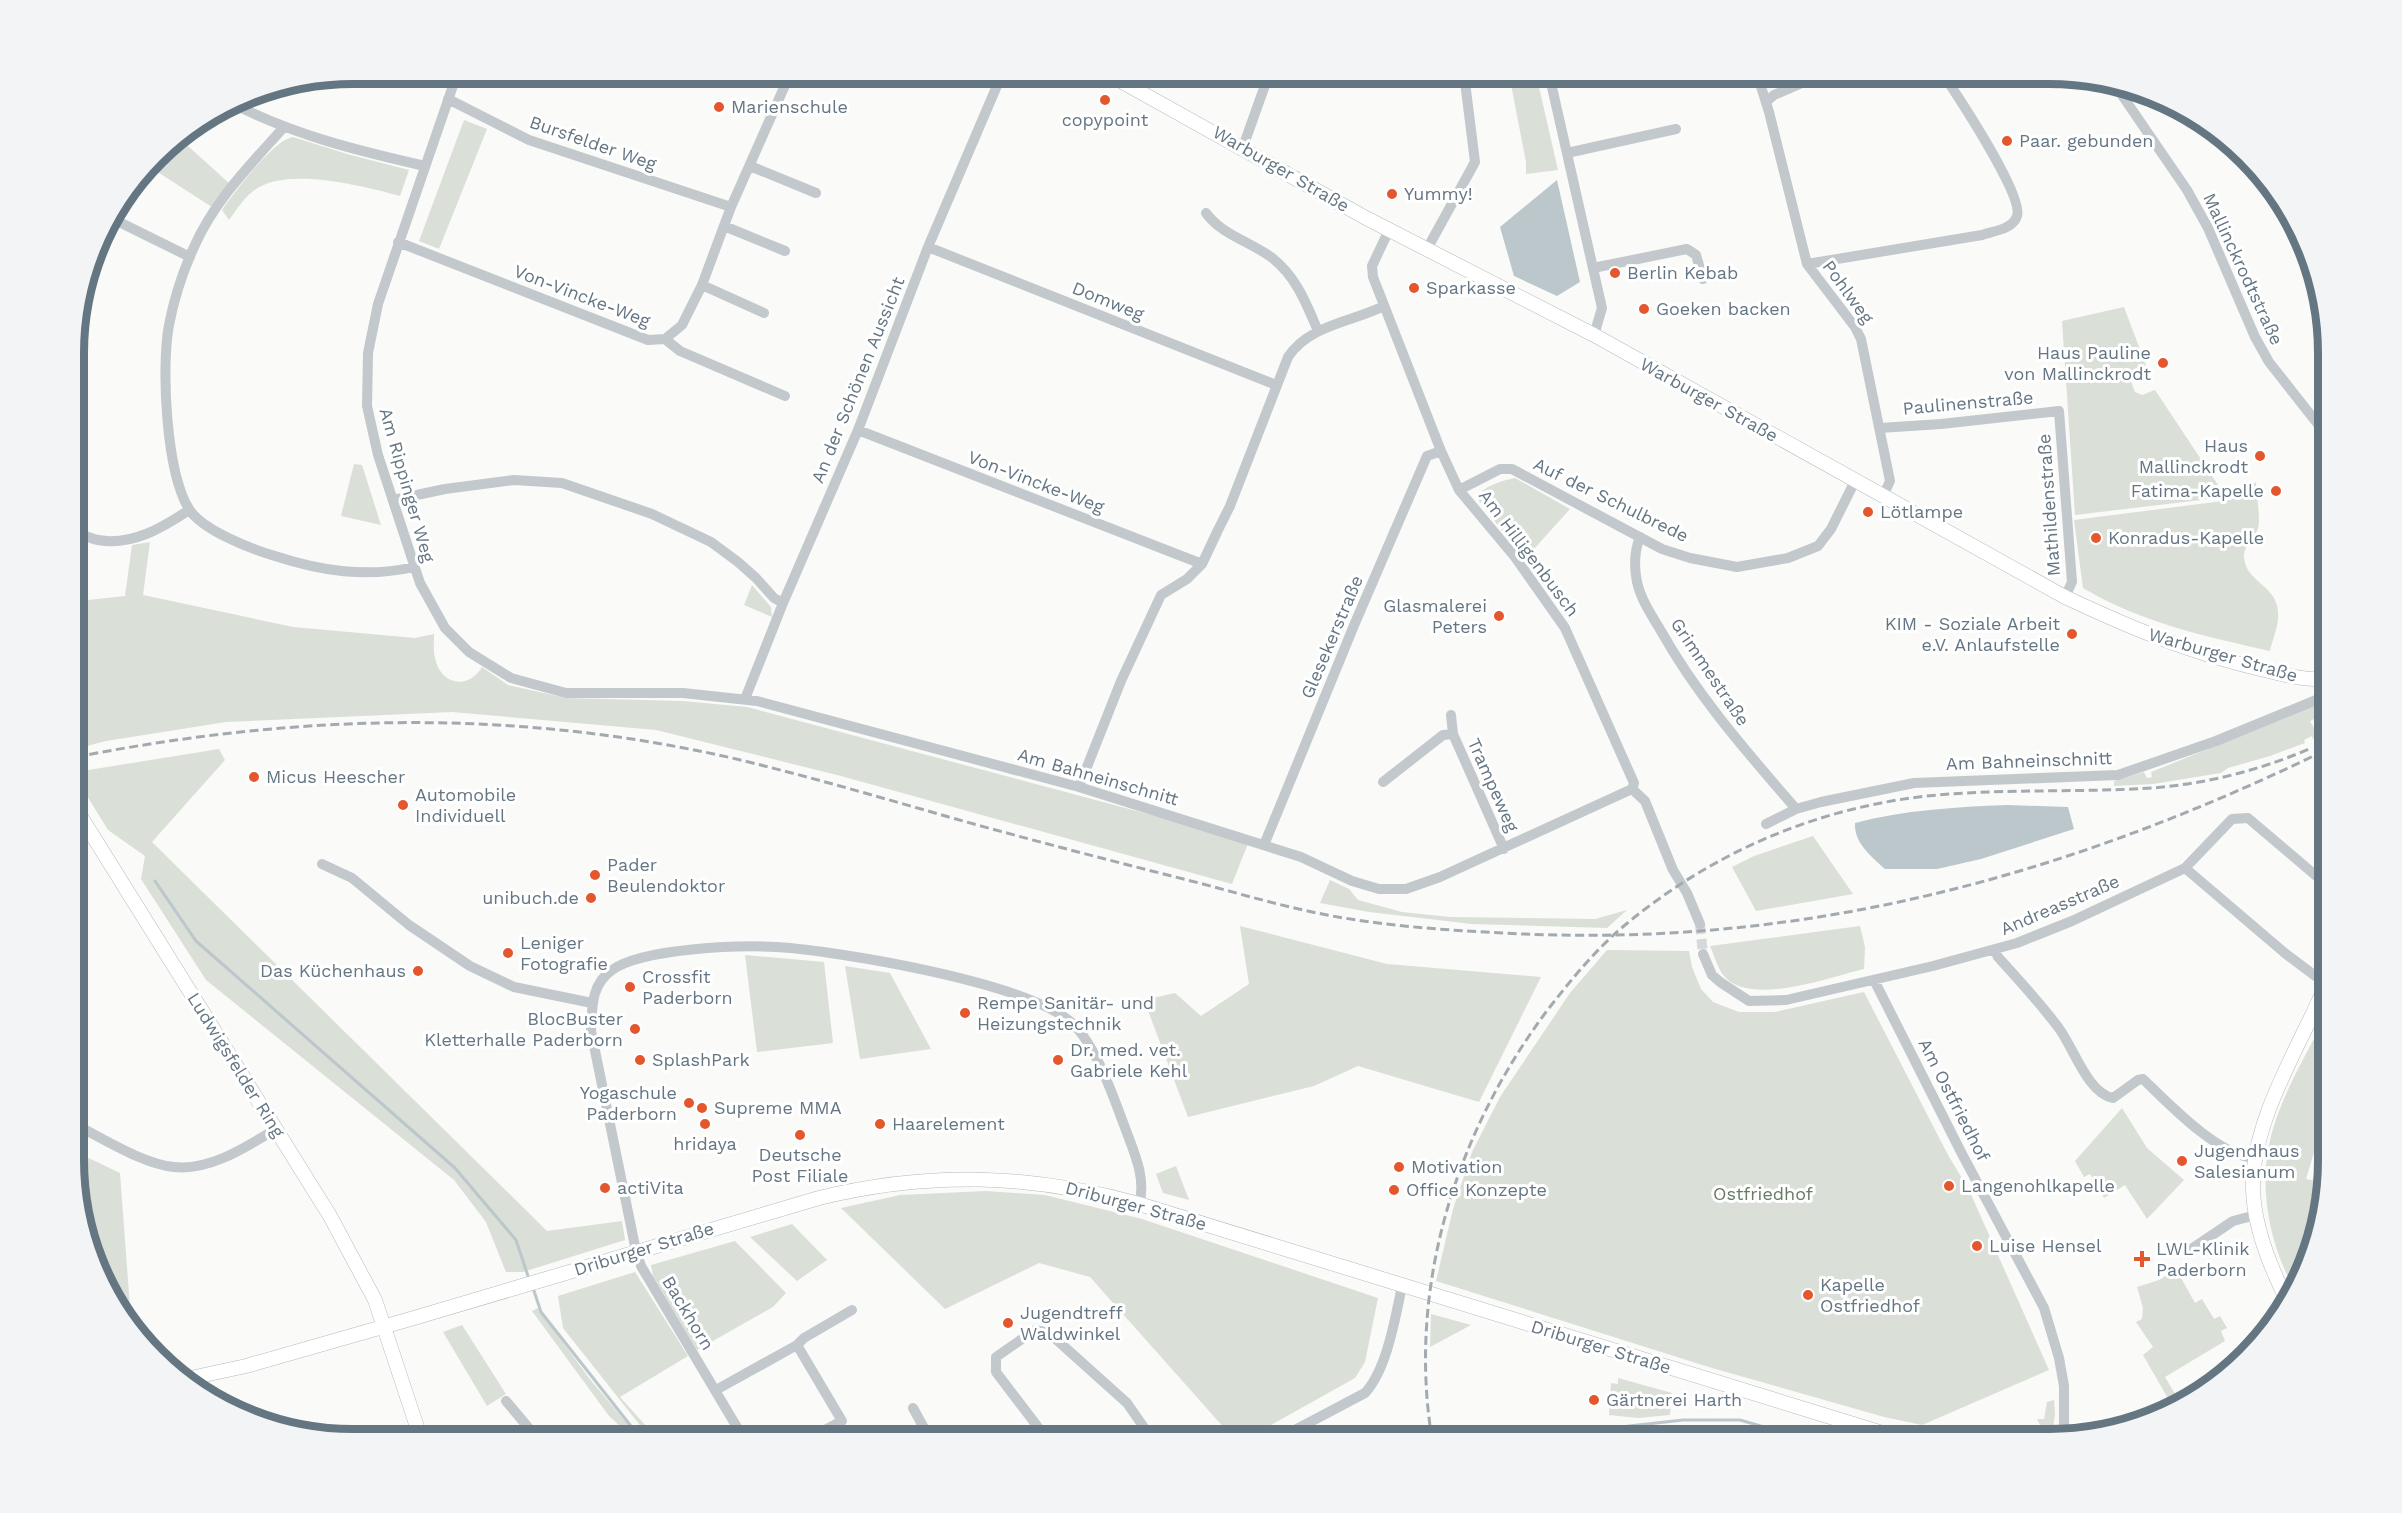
<svg xmlns="http://www.w3.org/2000/svg" width="2402" height="1513" viewBox="0 0 2402 1513" font-family="'Work Sans',sans-serif">
<rect width="100%" height="100%" fill="#fafaf8"/>
<path fill="#dadfd7" d="M613 74H637L651 79 647 88Z
M1509 74H1536L1558 170 1526 174V162Z
M464 120 487 129 439 249 419 241Z
M178 137 230 184 215 209 150 167 168 143Z
M293 137 347 154 409 170 400 196C363 186 283 165 252 192 243 199 236 211 229 220L222 210C235 192 273 140 293 137Z
M2124 307 2147 368 2132 374 2130 379 2135 392 2142 395 2155 390 2226 497 2075 515 2062 321Z
M354 464 362 465 381 525 341 516Z
M1515 478 1570 509 1524 560 1477 498C1484 485 1502 481 1515 478Z
M2256 482C2256 493 2261 518 2258 528 2255 539 2243 545 2244 557 2246 585 2281 584 2278 619 2277 630 2272 641 2270 651 2204 636 2142 623 2083 588L2074 520 2231 500Z
M150 542 143 595 293 627 415 638 434 634C434 641 433 650 435 658 440 684 468 691 482 667L508 685 566 698 683 701 747 707 1249 841 1232 884 841 776 656 730 452 712 226 722 106 741 76 749V597L88 600 125 596 132 545Z
M752 585 771 607 772 617 744 605Z
M2313 704 2315 709 2328 704V712L2310 721 2314 728 2327 722 2328 729 2321 732 2322 735 2313 739 2312 736 2304 740 2305 743 2270 756 2228 768 2221 773 2153 784 2114 786V781L2144 772 2147 778 2152 777 2151 772 2285 718Z
M219 749 225 760 152 842 547 1231 622 1221 625 1240 523 1272H506L486 1222 454 1180 206 980 141 879 145 856 108 830 76 778V772Z
M1813 836 1853 894 1756 911 1732 867 1754 856Z
M1330 880 1349 889 1358 900 1402 912 1450 917 1595 919 1627 910 1607 928 1472 924 1369 912 1320 903Z
M1240 926 1387 964 1541 977 1479 1102 1358 1066 1314 1086 1188 1117 1144 1000 1175 993 1201 1016 1249 984Z
M1860 926 1865 947 1864 969C1830 977 1750 1007 1724 976 1718 969 1714 955 1710 946Z
M1607 950 1689 951 1692 967 1701 989 1713 1002 1739 1012H1775L1864 992 1948 1155 1969 1190 2049 1370 1922 1425 1884 1417 1712 1368 1436 1281 1453 1209 1472 1152 1500 1097 1570 993Z
M745 955 824 962 833 1043 757 1052Z
M845 966 890 973 931 1049 860 1059Z
M2328 1012V1106L2306 1179 2327 1183 2314 1250 2294 1289C2268 1241 2257 1182 2273 1129 2285 1088 2309 1050 2328 1012Z
M2122 1108 2147 1148 2184 1180 2147 1219 2125 1185 2104 1198 2090 1174 2084 1177 2075 1161Z
M76 1152 120 1173 131 1321 111 1300 76 1196Z
M1176 1166 1189 1200 1163 1193 1156 1174Z
M986 1191 1045 1195 1142 1219 1378 1298 1365 1362 1355 1378 1246 1439H1234L1090 1277 1039 1263 945 1309 841 1208 900 1195Z
M792 1224 827 1260 797 1281 750 1237Z
M735 1241 786 1293 773 1307 697 1350 653 1276 651 1265Z
M2176 1269 2195 1303 2202 1299 2214 1319 2220 1316 2227 1328 2221 1331 2225 1341 2165 1377 2181 1404 2173 1407 2143 1355 2153 1347 2136 1322 2142 1319 2143 1308 2137 1287 2159 1280Z
M635 1272 688 1356 620 1397 646 1426 665 1439H657L643 1429 563 1328 558 1296Z
M538 1308 589 1378 640 1439H634L609 1416 532 1311Z
M1431 1314 1471 1325 1430 1347Z
M462 1325 506 1394 487 1406 443 1332Z
M1618 1378 1672 1393 1670 1415 1638 1418 1609 1415 1611 1383 1618 1384Z
M2054 1400 2055 1414 2052 1436H2045L2037 1419H2044L2047 1402Z"/>
<path fill="#bbc7cb" d="M1557 180 1580 282 1557 296 1514 276 1500 227Z
M2007 805 2068 807 2074 829 1981 859 1937 869H1885C1871 856 1854 843 1855 823 1904 810 1956 807 2007 805Z"/>
<g fill="none" stroke-linecap="round" stroke-linejoin="round">
<path stroke="#bbc7cb" stroke-width="3" d="M155 881 196 941 455 1168 516 1240 529 1279
M533 1288 541 1312 638 1435 644 1439
M1514 1439 1683 1420H1740L1806 1439"/>
<path stroke="#d5d9db" stroke-width="10" stroke-dasharray="10 5" stroke-linecap="butt" d="M1700 924 1703 954"/>
<defs>
<path id="major" d="M1108 74 1366 218 1594 335 2065 597C2131 628 2188 652 2260 669 2282 674 2304 681 2328 679
M76 809 330 1216 375 1300 421 1439
M2288 1302C2270 1267 2254 1228 2253 1189 2251 1120 2302 1043 2328 980
M186 1379 246 1366 414 1318 819 1198C929 1171 1030 1174 1139 1204L1902 1439"/>
</defs>
<use href="#major" stroke="#b5babe" stroke-width="15"/>
<path stroke="#c3c8cc" stroke-width="10" d="M457 74 378 304 368 353 367 406 378 455 420 583 445 628 469 652 511 678 566 693H683L757 701 1079 787 1301 857 1352 881 1379 889H1406L1440 877 1632 789
M1549 74 1602 308 1594 335
M1757 74 1769 112 1807 264 1855 327 1861 339 1889 476 1890 481 1883 496
M2113 82 2187 190 2208 228 2255 337 2269 362 2328 437
M448 99 529 140 731 207
M1766 102 1774 95 1823 74
M232 103C293 135 359 151 425 166
M284 127C251 164 214 201 194 247 183 271 174 299 169 325 161 367 166 472 189 509 202 530 251 549 275 556 321 571 366 578 414 567
M1243 147 1269 74
M1567 153 1676 129
M750 166 816 193
M1206 213C1222 235 1249 241 1271 257 1296 276 1306 303 1318 331
M111 218 190 257
M724 226 785 251
M1389 230 1372 266 1373 277 1441 451 1459 490 1515 557 1565 628 1634 783 1632 789 1645 801 1673 870 1687 893 1700 924
M398 242 648 340 665 339 680 351 785 396
M928 247 1276 385
M1427 249 1475 162 1464 74
M1807 264 1982 235C1994 231 2013 229 2017 216 2024 196 1957 95 1943 74
M1593 268 1687 249 1696 255 1703 279
M702 285 764 313
M665 339 682 325 702 285 731 207 790 74
M1880 428 1941 424 2059 411 2072 582 2065 597
M858 430 1202 564
M1459 490 1500 469H1512L1662 549 1690 558 1737 567 1788 558 1818 546 1831 529 1855 481
M393 500 445 489 514 480 562 483 652 514 711 542 738 562 756 578 774 598 783 603
M76 532C83 535 91 539 98 540 132 546 162 528 189 510
M1640 537C1634 552 1634 567 1637 582 1641 600 1652 616 1661 631 1698 697 1747 752 1796 809
M745 699 783 603 858 430 928 247 1002 74
M1451 715 1453 734
M1383 782 1443 735 1453 734 1504 849
M1079 787 1121 681 1161 595 1187 579 1202 564 1218 530 1230 506 1288 357C1309 325 1352 322 1384 306
M1766 824 1796 809 1821 802 1914 783 2118 775 2216 741 2321 698
M1264 845 1355 623 1427 456 1441 451
M322 864 352 878 409 925 470 966 514 987 592 1003
M2185 868 2232 819 2248 818 2328 886
M1995 950 1998 957C2018 979 2040 1003 2058 1027 2073 1046 2087 1093 2113 1098L2138 1080 2143 1079C2169 1104 2218 1156 2255 1158
M1703 954 1712 975 1720 982 1749 1001 1786 1000 1933 966 2017 943 2072 921 2185 868 2286 954 2326 984
M1874 980 1962 1154 2044 1308 2059 1358 2064 1386V1439
M76 1125C104 1139 143 1164 174 1167 210 1171 246 1147 276 1129
M2190 1250 2233 1221 2256 1215
M797 1345 804 1338 852 1310
M716 1390 797 1345 842 1421 808 1439
M506 1401 538 1439
M913 1408 930 1439
M744 1439 641 1266 636 1251 591 1031C592 1008 591 984 612 970 643 948 739 945 777 947 839 951 1031 983 1073 1024 1096 1046 1113 1096 1124 1125 1133 1150 1147 1178 1139 1204
M1047 1439 996 1372V1357L1035 1330 1049 1333 1127 1403 1152 1439
M1278 1439 1365 1393C1387 1369 1395 1319 1402 1286"/>
<use href="#major" stroke="#fff" stroke-width="14"/>
<path stroke="#a2aab0" stroke-width="3" stroke-dasharray="9 4.5" stroke-linecap="butt" d="M76 757C297 714 511 708 732 758 808 776 882 798 956 819 1038 842 1120 863 1203 884 1244 895 1285 907 1327 915 1391 927 1457 931 1523 934 1813 946 2069 875 2328 749
M1432 1439C1407 1287 1456 1133 1546 1012 1570 981 1595 950 1625 925 1701 862 1789 820 1886 802 1967 787 2051 793 2133 789 2193 787 2253 773 2309 749"/>
</g>
<g fill="#e4572e" stroke="#fff" stroke-width="2">
<circle cx="1105" cy="100" r="6"/>
<circle cx="719" cy="107" r="6"/>
<circle cx="2007" cy="141" r="6"/>
<circle cx="1392" cy="194" r="6"/>
<circle cx="1615" cy="273" r="6"/>
<circle cx="1414" cy="288" r="6"/>
<circle cx="1644" cy="309" r="6"/>
<circle cx="2163" cy="363" r="6"/>
<circle cx="2260" cy="456" r="6"/>
<circle cx="2276" cy="491" r="6"/>
<circle cx="1868" cy="512" r="6"/>
<circle cx="2096" cy="538" r="6"/>
<circle cx="1499" cy="616" r="6"/>
<circle cx="2072" cy="634" r="6"/>
<circle cx="254" cy="777" r="6"/>
<circle cx="403" cy="805" r="6"/>
<circle cx="595" cy="875" r="6"/>
<circle cx="591" cy="898" r="6"/>
<circle cx="508" cy="953" r="6"/>
<circle cx="418" cy="971" r="6"/>
<circle cx="630" cy="987" r="6"/>
<circle cx="965" cy="1013" r="6"/>
<circle cx="635" cy="1029" r="6"/>
<circle cx="640" cy="1060" r="6"/>
<circle cx="1058" cy="1060" r="6"/>
<circle cx="689" cy="1103" r="6"/>
<circle cx="702" cy="1108" r="6"/>
<circle cx="705" cy="1124" r="6"/>
<circle cx="880" cy="1124" r="6"/>
<circle cx="800" cy="1135" r="6"/>
<circle cx="2182" cy="1161" r="6"/>
<circle cx="1399" cy="1167" r="6"/>
<circle cx="1949" cy="1186" r="6"/>
<circle cx="605" cy="1188" r="6"/>
<circle cx="1394" cy="1190" r="6"/>
<circle cx="1977" cy="1246" r="6"/>
<path d="M2139 1250h6v6h6v6h-6v6h-6v-6h-6v-6h6z"/>
<circle cx="1808" cy="1295" r="6"/>
<circle cx="1008" cy="1323" r="6"/>
<circle cx="1594" cy="1400" r="6"/>
</g>
<g text-anchor="middle" stroke-width="6" stroke-linejoin="round" paint-order="stroke">
<g font-size="18" fill="#657683" stroke="#fff" text-anchor="start">
<text x="731" y="113">Marienschule</text>
<text x="1105" y="126" text-anchor="middle">copypoint</text>
<text x="2019" y="147">Paar. gebunden</text>
<text x="1404" y="200">Yummy!</text>
<text x="1627" y="279">Berlin Kebab</text>
<text x="1426" y="294">Sparkasse</text>
<text x="1656" y="315">Goeken backen</text>
<text x="2151" y="359" text-anchor="end">Haus Pauline<tspan x="2151" dy="21">von Mallinckrodt</tspan></text>
<text x="2248" y="452" text-anchor="end">Haus<tspan x="2248" dy="21">Mallinckrodt</tspan></text>
<text x="2264" y="497" text-anchor="end">Fatima-Kapelle</text>
<text x="1880" y="518">Lötlampe</text>
<text x="2108" y="544">Konradus-Kapelle</text>
<text x="1487" y="612" text-anchor="end">Glasmalerei<tspan x="1487" dy="21">Peters</tspan></text>
<text x="2060" y="630" text-anchor="end">KIM - Soziale Arbeit<tspan x="2060" dy="21">e.V. Anlaufstelle</tspan></text>
<text x="266" y="783">Micus Heescher</text>
<text x="415" y="801">Automobile<tspan x="415" dy="21">Individuell</tspan></text>
<text x="607" y="871">Pader<tspan x="607" dy="21">Beulendoktor</tspan></text>
<text x="579" y="904" text-anchor="end">unibuch.de</text>
<text x="520" y="949">Leniger<tspan x="520" dy="21">Fotografie</tspan></text>
<text x="406" y="977" text-anchor="end">Das Küchenhaus</text>
<text x="642" y="983">Crossfit<tspan x="642" dy="21">Paderborn</tspan></text>
<text x="977" y="1009">Rempe Sanitär- und<tspan x="977" dy="21">Heizungstechnik</tspan></text>
<text x="623" y="1025" text-anchor="end">BlocBuster<tspan x="623" dy="21">Kletterhalle Paderborn</tspan></text>
<text x="1070" y="1056">Dr. med. vet.<tspan x="1070" dy="21">Gabriele Kehl</tspan></text>
<text x="652" y="1066">SplashPark</text>
<text x="677" y="1099" text-anchor="end">Yogaschule<tspan x="677" dy="21">Paderborn</tspan></text>
<text x="714" y="1114">Supreme MMA</text>
<text x="892" y="1130">Haarelement</text>
<text x="705" y="1150" text-anchor="middle">hridaya</text>
<text x="2194" y="1157">Jugendhaus<tspan x="2194" dy="21">Salesianum</tspan></text>
<text x="800" y="1161" text-anchor="middle">Deutsche<tspan x="800" dy="21">Post Filiale</tspan></text>
<text x="1411" y="1173">Motivation</text>
<text x="1961" y="1192">Langenohlkapelle</text>
<text x="617" y="1194">actiVita</text>
<text x="1406" y="1196">Office Konzepte</text>
<text x="1989" y="1252">Luise Hensel</text>
<text x="2156" y="1255">LWL-Klinik<tspan x="2156" dy="21">Paderborn</tspan></text>
<text x="1820" y="1291">Kapelle<tspan x="1820" dy="21">Ostfriedhof</tspan></text>
<text x="1020" y="1319">Jugendtreff<tspan x="1020" dy="21">Waldwinkel</tspan></text>
<text x="1606" y="1406">Gärtnerei Harth</text>
</g>
<g font-size="18" fill="#657683" stroke="#fff">
<text transform="translate(593 143) rotate(19)" y="6">Bursfelder Weg</text>
<text transform="translate(1281 169) rotate(30)" y="6">Warburger Straße</text>
<text transform="translate(2243 269) rotate(65)" y="6">Mallinckrodtstraße</text>
<text transform="translate(1848 292) rotate(54)" y="6">Pohlweg</text>
<text transform="translate(582 296) rotate(21)" y="6">Von-Vincke-Weg</text>
<text transform="translate(1108 301) rotate(22)" y="6">Domweg</text>
<text transform="translate(858 380) rotate(-68)" y="6">An der Schönen Aussicht</text>
<text transform="translate(1709 400) rotate(29)" y="6">Warburger Straße</text>
<text transform="translate(1968 403) rotate(-5)" y="6">Paulinenstraße</text>
<text transform="translate(1036 482) rotate(21)" y="6">Von-Vincke-Weg</text>
<text transform="translate(407 485) rotate(74)" y="6">Am Rippinger Weg</text>
<text transform="translate(1611 500) rotate(26)" y="6">Auf der Schulbrede</text>
<text transform="translate(2049 505) rotate(-94)" y="6">Mathildenstraße</text>
<text transform="translate(1529 553) rotate(53)" y="6">Am Hilligenbusch</text>
<text transform="translate(1332 637) rotate(-67)" y="6">Glesekerstraße</text>
<text transform="translate(2223 655) rotate(16)" y="6">Warburger Straße</text>
<text transform="translate(1710 672) rotate(56)" y="6">Grimmestraße</text>
<text transform="translate(2029 761) rotate(-2)" y="6">Am Bahneinschnitt</text>
<text transform="translate(1098 777) rotate(16)" y="6">Am Bahneinschnitt</text>
<text transform="translate(1493 785) rotate(66)" y="6">Trampeweg</text>
<text transform="translate(2060 905) rotate(-23)" y="6">Andreasstraße</text>
<text transform="translate(236 1065) rotate(58)" y="6">Ludwigsfelder Ring</text>
<text transform="translate(1954 1100) rotate(63)" y="6">Am Ostfriedhof</text>
<text transform="translate(1136 1206) rotate(15)" y="6">Driburger Straße</text>
<text transform="translate(644 1249) rotate(-17)" y="6">Driburger Straße</text>
<text transform="translate(688 1313) rotate(59)" y="6">Backhorn</text>
<text transform="translate(1601 1347) rotate(17)" y="6">Driburger Straße</text>
</g>
<g font-size="18" fill="#687a64" stroke="#fff">
<text x="1763" y="1200">Ostfriedhof</text>
</g>
</g>
<path d="M0 0H2402V1513H0ZM353 84H2049A269 269 0 0 1 2318 353V1160A269 269 0 0 1 2049 1429H353A269 269 0 0 1 84 1160V353A269 269 0 0 1 353 84Z" fill="#f3f4f5" fill-rule="evenodd"/>
<path fill="none" stroke="#657683" stroke-width="8" d="M353 84H2049A269 269 0 0 1 2318 353V1160A269 269 0 0 1 2049 1429H353A269 269 0 0 1 84 1160V353A269 269 0 0 1 353 84Z"/>
</svg>
